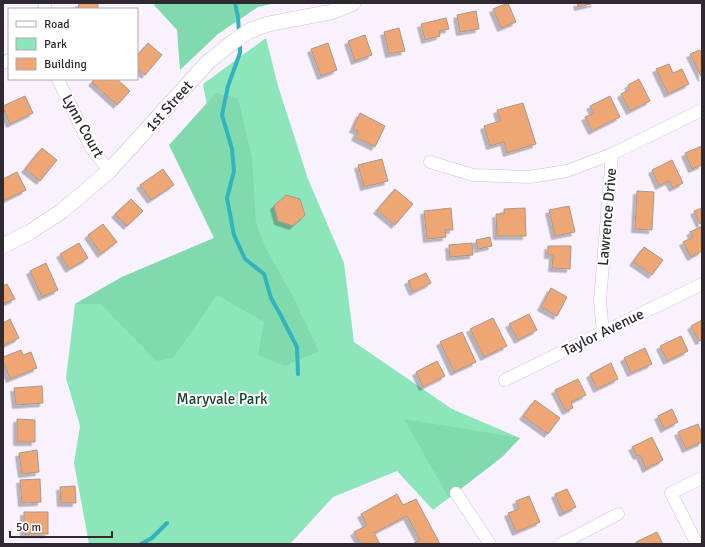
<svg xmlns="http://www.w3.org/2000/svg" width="705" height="547" viewBox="0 0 705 547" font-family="Signika,sans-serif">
<defs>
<filter id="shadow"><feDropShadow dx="-3.5" dy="3.5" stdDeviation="0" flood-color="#0004"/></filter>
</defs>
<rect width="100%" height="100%" fill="#f9f2fe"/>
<path fill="#8de6b9" d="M266 38 278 86 308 179 344 263 354 342 452 409 520 438 502 457 433 510 397 471 333 497 290 544H89L74 463 80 426 66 378 75 304 122 277 214 238 212 133 203 84Z"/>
<path fill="#80daad" d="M155 3H276L258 7 218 34 180 70 177 30 154 5Z
M216 93 238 98 252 158 256 223 265 247 291 293 319 351 285 366 258 355 264 322 217 295 173 358 156 361 101 304H75L122 277 214 238 169 145Z
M404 419 520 438 502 457 449 498Z"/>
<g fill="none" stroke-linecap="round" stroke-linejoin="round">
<path stroke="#32b3bd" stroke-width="4" d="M235 3 238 17 239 33
M240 42V53L228 86 222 115 232 149 234 171 227 198 234 235 245 259 264 274 271 298 280 314 297 347 298 374
M141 544 152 538 167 523"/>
</g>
<path fill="#eea674" stroke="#ab978a" filter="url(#shadow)" d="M79 3H98V9H78Z
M508 3 516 22 501 28 493 9Z
M577 3H595L578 7Z
M476 11 479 29 460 32 457 15Z
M446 18 449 29 439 31 440 36 425 40 421 24Z
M399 28 405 51 389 54 384 32Z
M365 35 372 55 355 61 348 41Z
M148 43 162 55 145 75 137 68V56Z
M328 43 337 70 321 76 311 49Z
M700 50 702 54V78L690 54Z
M669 64 673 73 682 69 689 84 668 94 656 69Z
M95 79H117L130 91 117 105 92 82Z
M639 79 650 101 630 111 621 94 630 89 628 85Z
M25 96 33 113 10 124 3 108V106Z
M610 96 620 117 592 131 585 117 594 113 590 106Z
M523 103 536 144 507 153 504 142 490 146 484 126 500 121 497 110Z
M360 113 385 126 375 147 355 137 358 131 353 129Z
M702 146V165L692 169 685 153Z
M42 148 57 160 40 181 25 169Z
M382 159 388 181 364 187 358 165Z
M672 160 683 183 673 188 669 181 659 186 652 170Z
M163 169 174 185 151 200 140 185Z
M17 172 26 190 3 201V179Z
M395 189 413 204 395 225 377 210Z
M637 191 654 192 652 230 635 229Z
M286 195 300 199 305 215 293 226 278 221 274 206Z
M131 199 143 211 127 226 115 214Z
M569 206 575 232 555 236 549 210Z
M451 208 453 230H445L446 237 427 239 424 211Z
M525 208 526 236H497L496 214H504V209Z
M702 208V223L700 224 694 211Z
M103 224 117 242 101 254 88 235Z
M702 226V251L691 257 683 242 693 237 690 232Z
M490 237 492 246 478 249 476 240Z
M79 243 88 258 69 269 60 254Z
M472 243 473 255 450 257 449 245Z
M548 246H571L570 269 552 268 553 255H548Z
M644 247 663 260 652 275 633 262Z
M46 263 58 290 42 297 30 271Z
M426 273 431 283 413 292 408 281Z
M7 284 15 299 3 304V286Z
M551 288 567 297 557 316 541 307Z
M529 314 537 330 518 340 509 324Z
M493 318 507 346 484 357 470 329Z
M10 319 19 338 3 346V323Z
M702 320V340L699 341 691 326Z
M462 332 476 362 454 372 440 342Z
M681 336 688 351 667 361 660 346Z
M645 348 652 364 631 373 624 358Z
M21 350 23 355 31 352 37 368 10 379 3 361V357Z
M437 361 445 376 423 387 416 372Z
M611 363 618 379 597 389 590 374Z
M578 379 586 395 571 402 573 408 566 411 555 390Z
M42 386 43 403 16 405 14 388Z
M535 400 560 418 548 434 523 416Z
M672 409 678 422 664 429 658 416Z
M17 419 35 420V442H17Z
M698 424 702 434V442L686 449 678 432Z
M652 437 663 460 646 469 640 455 637 456 632 447Z
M37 450 39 472 22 474 19 453Z
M40 479 41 502 22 503 20 480Z
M75 486 76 503H61L60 487Z
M567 489 576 507 563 513 555 494Z
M397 494 403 505 416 499 440 544H415L414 543 420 540 407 516 374 533 380 544H361L354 532 367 525 361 514Z
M529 496 540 522 516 532 508 513 519 509 516 501Z
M24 512H48V534H24Z
M657 532 663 544H637L636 542Z"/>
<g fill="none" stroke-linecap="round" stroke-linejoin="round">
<defs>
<path id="minor" d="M45 9V3
M3 63 9 60
M58 79 90 146 109 171
M430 162 473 175 529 177 567 171 612 154 702 110
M603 333 600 301 612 154
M505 380 702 284
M456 493 490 544
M560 544 582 533 618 514
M697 544 671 493 702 478"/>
<path id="tertiary" d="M3 246 30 232 62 211 109 171 208 62 233 42 249 31 268 24 331 12 353 3"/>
</defs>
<use href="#minor" stroke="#cec1d5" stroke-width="13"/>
<use href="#tertiary" stroke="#cec1d5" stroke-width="16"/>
<use href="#minor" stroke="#fff" stroke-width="12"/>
<use href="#tertiary" stroke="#fff" stroke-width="15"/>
</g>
<g text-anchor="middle" stroke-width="4" stroke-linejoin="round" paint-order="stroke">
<g font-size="15" fill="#2f2a32" stroke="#fff">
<text transform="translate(169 106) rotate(-48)" y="5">1st Street</text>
<text transform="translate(83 126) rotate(61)" y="5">Lynn Court</text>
<text transform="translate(607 217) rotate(-85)" y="5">Lawrence Drive</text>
<text transform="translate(603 332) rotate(-26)" y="5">Taylor Avenue</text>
</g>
<g font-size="15" fill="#19402e" stroke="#fff">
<text x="222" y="404">Maryvale Park</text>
</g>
</g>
<rect width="705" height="547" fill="none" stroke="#2f2a32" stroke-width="8"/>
<rect x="8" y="8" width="130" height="72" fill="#ffffff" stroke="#acaaad"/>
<rect x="16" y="21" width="20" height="6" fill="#ffffff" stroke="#acaaad"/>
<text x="44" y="28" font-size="12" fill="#2f2a32">Road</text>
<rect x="16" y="38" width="20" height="12" fill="#8de6b9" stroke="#acaaad"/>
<text x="44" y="48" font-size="12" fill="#2f2a32">Park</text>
<rect x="16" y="58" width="20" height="12" fill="#eea674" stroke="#acaaad"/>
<text x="44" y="68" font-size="12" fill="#2f2a32">Building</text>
<path d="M10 531v6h102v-6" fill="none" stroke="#2f2a32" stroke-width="2"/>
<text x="16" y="531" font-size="12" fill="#2f2a32" stroke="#ffffff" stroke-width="3" paint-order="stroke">50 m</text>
</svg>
